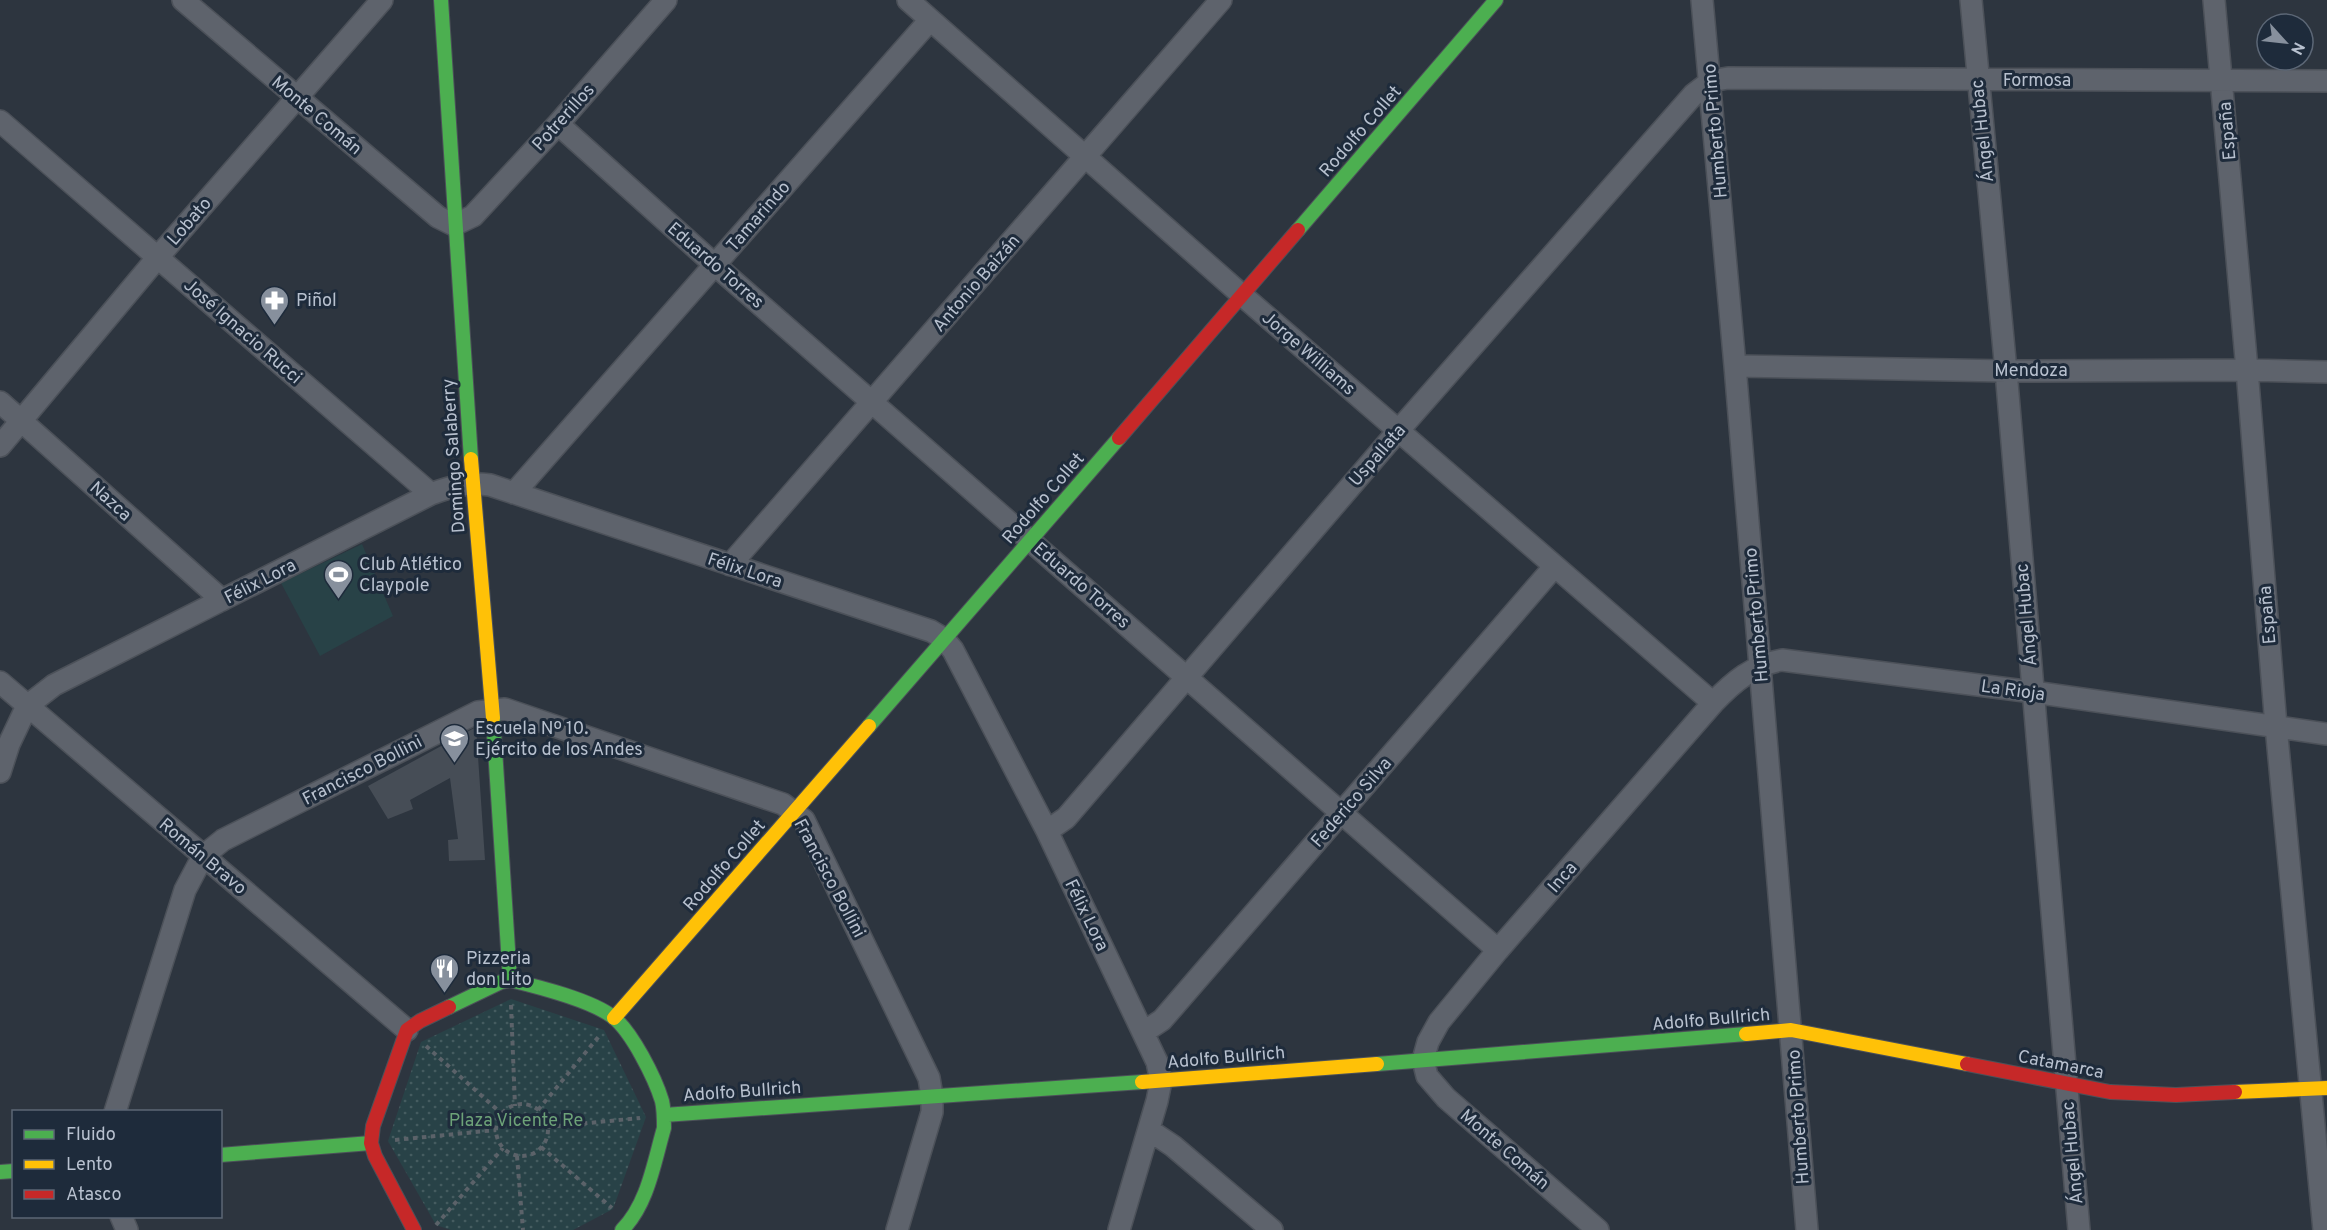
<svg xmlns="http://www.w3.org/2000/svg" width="2327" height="1230" viewBox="0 0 2327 1230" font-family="Overpass,sans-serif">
<defs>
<pattern id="park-dots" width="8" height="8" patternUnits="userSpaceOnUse" patternTransform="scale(1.5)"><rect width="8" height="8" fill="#284247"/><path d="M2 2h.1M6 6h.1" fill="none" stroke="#455c60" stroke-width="1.8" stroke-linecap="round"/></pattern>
</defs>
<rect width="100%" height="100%" fill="#2d353f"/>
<path fill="url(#park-dots)" d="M511 999 604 1030 646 1117 613 1209 573 1230H451L436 1225 388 1141 421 1042Z"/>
<path fill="#284247" d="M362 544 393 616 320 656 281 583Z"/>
<path fill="#464d56" d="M476 727 485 860 449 861 448 840 458 839 450 778 410 800 413 809 388 819 368 786Z"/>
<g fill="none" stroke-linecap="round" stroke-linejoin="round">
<defs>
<path id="street" d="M183 0 438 217 454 225 473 216 558 124 666 0
M908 0 1243 296 1713 703
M1702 0 1735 366 1807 1230
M1971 0 2006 371 2079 1230
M2214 0 2247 370 2276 726 2324 1230
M0 121 431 494
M558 124 715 265 1498 950
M1735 366 2006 371 2247 370 2327 372
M0 402 222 600
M0 446 158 257 382 0
M514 493 930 20
M730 565 1221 0
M0 682 407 1030
M0 772 9 744 27 706 54 685 431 494C452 486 468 482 490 485L931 631 943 638 953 650 1047 831 1157 1062 1161 1081 1157 1101 1119 1230
M1047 831 1066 818 1398 431 1694 94 1711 81 1728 78 2327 81
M1144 1032 1162 1020 1554 567
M115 1112 185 890 203 856 223 840 478 712 505 709 783 804 804 820 929 1078 932 1096V1112L897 1230
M1149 1130 1173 1146 1272 1230
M121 1216 127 1230
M1598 1230 1446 1098 1427 1076 1423 1060 1428 1042 1439 1022 1498 950 1713 703C1733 682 1753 665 1782 660L2033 692 2327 734"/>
<path id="fast" d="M441 0 471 459
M1298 230 1496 0
M493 718 510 980
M869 726 1119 438
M449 1007 501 982 510 980C539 987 591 1000 613 1017 632 1032 655 1078 662 1101 664 1109 664 1119 664 1128 654 1162 648 1204 622 1230
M1377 1064 1746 1034
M664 1115 1142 1082
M220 1155 371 1143
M0 1172 14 1171"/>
<path id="slow" d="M471 459 493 718
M614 1018 869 726
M1746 1034 1791 1030 1967 1064
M1142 1082 1377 1064
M2235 1092 2327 1088"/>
<path id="jam" d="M1119 438 1298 230
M1967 1064 2110 1092 2176 1095 2235 1092
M414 1230 375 1156 371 1143 373 1126 407 1030 420 1021 449 1007"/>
</defs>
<use href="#street" stroke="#4c5159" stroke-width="24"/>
<use href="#fast" stroke="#4c5159" stroke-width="16"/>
<use href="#slow" stroke="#4c5159" stroke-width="16"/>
<use href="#jam" stroke="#4c5159" stroke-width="16"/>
<path stroke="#5b6269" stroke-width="4" stroke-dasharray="4.5 4.5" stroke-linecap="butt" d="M511 1005 515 1106
M426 1046 502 1114
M496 1130a26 26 0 1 1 52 0a26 26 0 1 1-52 0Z
M538 1110 600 1035
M547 1127 640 1118
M395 1140 496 1130
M541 1147 612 1208
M517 1156 523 1230
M436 1225 503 1148"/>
<use href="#street" stroke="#5e636c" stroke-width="21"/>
<use href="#fast" stroke="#4caf50" stroke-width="14"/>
<use href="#slow" stroke="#ffc107" stroke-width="14"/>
<use href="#jam" stroke="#c62828" stroke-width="14"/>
</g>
<defs>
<symbol id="pharmacy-pin" viewBox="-11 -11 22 30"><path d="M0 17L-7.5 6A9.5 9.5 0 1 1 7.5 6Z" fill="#87909d" stroke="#1e2b3b"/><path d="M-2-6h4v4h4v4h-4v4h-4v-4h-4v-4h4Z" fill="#fff"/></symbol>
<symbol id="stadium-pin" viewBox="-11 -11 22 30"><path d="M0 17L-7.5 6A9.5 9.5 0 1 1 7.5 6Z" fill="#87909d" stroke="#1e2b3b"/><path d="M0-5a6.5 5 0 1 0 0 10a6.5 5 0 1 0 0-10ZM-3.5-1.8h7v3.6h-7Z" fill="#fff"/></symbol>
<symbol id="school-pin" viewBox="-11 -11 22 30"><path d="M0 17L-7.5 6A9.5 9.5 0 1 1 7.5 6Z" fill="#87909d" stroke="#1e2b3b"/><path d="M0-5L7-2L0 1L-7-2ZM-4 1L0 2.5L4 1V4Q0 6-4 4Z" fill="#fff"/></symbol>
<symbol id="restaurant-pin" viewBox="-11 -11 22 30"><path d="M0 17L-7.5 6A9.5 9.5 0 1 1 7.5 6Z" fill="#87909d" stroke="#1e2b3b"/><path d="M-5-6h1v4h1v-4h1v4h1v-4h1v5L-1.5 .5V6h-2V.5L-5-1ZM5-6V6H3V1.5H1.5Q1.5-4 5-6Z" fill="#fff"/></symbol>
</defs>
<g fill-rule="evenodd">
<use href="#pharmacy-pin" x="258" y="284" width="33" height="45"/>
<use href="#stadium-pin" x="322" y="558" width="33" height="45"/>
<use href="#school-pin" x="438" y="722" width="33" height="45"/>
<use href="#restaurant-pin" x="428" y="952" width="33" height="45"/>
</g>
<g text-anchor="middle" stroke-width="6" stroke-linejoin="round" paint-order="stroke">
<g font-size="18" fill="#b8c1cf" stroke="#1e2b3b">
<text x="2037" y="86">Formosa</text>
<text transform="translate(317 115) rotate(40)" y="6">Monte Comán</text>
<text transform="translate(563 117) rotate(-48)" y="6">Potrerillos</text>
<text transform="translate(1360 131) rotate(-49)" y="6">Rodolfo Collet</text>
<text transform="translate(1715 131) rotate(-95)" y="6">Humberto Primo</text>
<text transform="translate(1982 131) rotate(-96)" y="6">Ángel Hubac</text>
<text transform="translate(2227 131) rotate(-95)" y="6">España</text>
<text transform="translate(758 216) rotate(-49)" y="6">Tamarindo</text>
<text transform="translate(189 221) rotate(-49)" y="6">Lobato</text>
<text transform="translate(716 265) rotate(41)" y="6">Eduardo Torres</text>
<text transform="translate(976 283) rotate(-49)" y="6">Antonio Baizán</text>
<text transform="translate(243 331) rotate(41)" y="6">José Ignacio Rucci</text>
<text transform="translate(1309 353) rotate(41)" y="6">Jorge Williams</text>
<text x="2031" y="376">Mendoza</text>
<text transform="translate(1377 455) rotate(-49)" y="6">Uspallata</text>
<text transform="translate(453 456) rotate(-94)" y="6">Domingo Salaberry</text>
<text transform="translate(1043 498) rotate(-49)" y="6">Rodolfo Collet</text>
<text transform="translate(111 501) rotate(42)" y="6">Nazca</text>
<text transform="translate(745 570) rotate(18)" y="6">Félix Lora</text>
<text transform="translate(260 581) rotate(-27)" y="6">Félix Lora</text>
<text transform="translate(1082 585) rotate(41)" y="6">Eduardo Torres</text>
<text transform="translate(1756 615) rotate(-95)" y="6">Humberto Primo</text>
<text transform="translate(2026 615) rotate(-95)" y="6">Ángel Hubac</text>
<text transform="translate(2267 615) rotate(-95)" y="6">España</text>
<text transform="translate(2013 690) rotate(8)" y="6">La Rioja</text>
<text transform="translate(362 770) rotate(-27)" y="6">Francisco Bollini</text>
<text transform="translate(1351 802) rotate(-49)" y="6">Federico Silva</text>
<text transform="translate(203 856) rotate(40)" y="6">Román Bravo</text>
<text transform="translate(724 865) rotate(-49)" y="6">Rodolfo Collet</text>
<text transform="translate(1562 877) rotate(-49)" y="6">Inca</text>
<text transform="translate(830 878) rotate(62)" y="6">Francisco Bollini</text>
<text transform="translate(1087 915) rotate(64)" y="6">Félix Lora</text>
<text transform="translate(1711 1019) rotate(-5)" y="6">Adolfo Bullrich</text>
<text transform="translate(1226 1057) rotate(-5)" y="6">Adolfo Bullrich</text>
<text transform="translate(2061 1064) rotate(11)" y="6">Catamarca</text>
<text transform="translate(742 1091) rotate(-4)" y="6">Adolfo Bullrich</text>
<text transform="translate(1798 1117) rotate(-94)" y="6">Humberto Primo</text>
<text transform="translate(1505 1149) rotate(41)" y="6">Monte Comán</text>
<text transform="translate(2072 1153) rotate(-95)" y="6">Ángel Hubac</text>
</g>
<g font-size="18" fill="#b8c1cf" stroke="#1e2b3b" text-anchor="start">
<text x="296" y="306">Piñol</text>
<text x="359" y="570">Club Atlético<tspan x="359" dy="21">Claypole</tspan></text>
<text x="475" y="734">Escuela Nº 10.<tspan x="475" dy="21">Ejército de los Andes</tspan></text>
<text x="466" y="964">Pizzeria<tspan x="466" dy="21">don Lito</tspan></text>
</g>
<g font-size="18" fill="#6da278" stroke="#1e2b3b">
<text x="516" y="1126">Plaza Vicente Re</text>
</g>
</g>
<rect x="12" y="1110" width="210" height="108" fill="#1e2b3b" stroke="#5c6776" stroke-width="1.5"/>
<rect x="24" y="1130" width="30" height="9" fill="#4caf50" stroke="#5c6776" stroke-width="1.5"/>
<text x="66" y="1140" font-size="18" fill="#b8c1cf">Fluido</text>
<rect x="24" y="1160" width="30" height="9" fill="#ffc107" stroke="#5c6776" stroke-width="1.5"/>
<text x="66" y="1170" font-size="18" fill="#b8c1cf">Lento</text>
<rect x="24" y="1190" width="30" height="9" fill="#c62828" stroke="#5c6776" stroke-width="1.5"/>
<text x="66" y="1200" font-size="18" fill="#b8c1cf">Atasco</text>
<g transform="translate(2285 42) rotate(117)"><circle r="28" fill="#1e2b3b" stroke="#5c6776" stroke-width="1.5"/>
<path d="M0-4.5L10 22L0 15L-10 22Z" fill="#87909d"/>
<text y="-9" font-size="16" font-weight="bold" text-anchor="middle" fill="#b8c1cf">N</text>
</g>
</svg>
